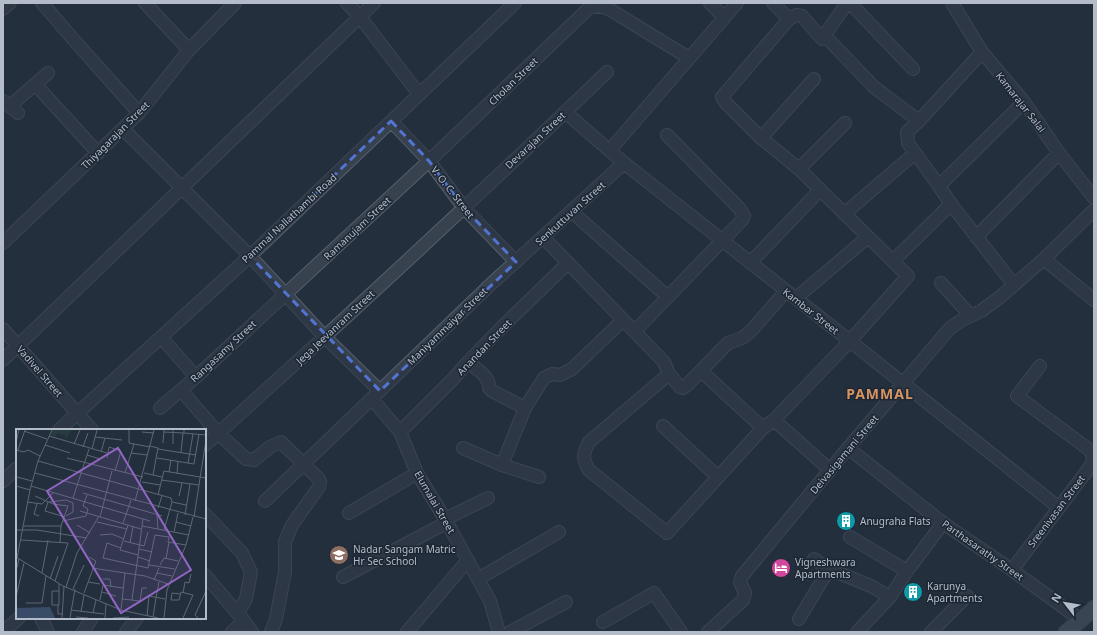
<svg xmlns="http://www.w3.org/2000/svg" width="1097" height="635" viewBox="0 0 1097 635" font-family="'Noto Sans',sans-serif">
<rect width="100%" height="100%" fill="#242f3e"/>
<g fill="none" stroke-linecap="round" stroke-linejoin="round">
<defs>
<path id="minor" d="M42 3 73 39 139 113
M145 3 189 50
M347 3 360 17 419 94
M710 3 724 17
M773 3 789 19
M850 3 913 69
M952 3 982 52 1024 102 1059 153 1094 198
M599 6 609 9 689 58
M3 9 10 3
M825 36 874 87 919 121
M35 84 98 153
M3 101 18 113
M10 106 48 73
M565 112 624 163 850 341 1058 507
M391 121 429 161 464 208 516 262
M123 129 250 256 325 337 380 391
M761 138 814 79
M610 150 737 3
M799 169 845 123
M939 186 908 143 907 132 919 121 982 52
M951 204 1014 285
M571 211 668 297
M844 214 914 154
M543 237 664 362 669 374 680 387 683 388 686 386 728 343 742 338 750 332 786 291
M976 237 1059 153
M3 243 139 113 189 50 235 3
M1044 259 1094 300
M893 261 951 204 939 186 1024 102
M750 263 820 190
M941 283 970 315
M796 298 868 237
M3 329 92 430
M635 331 742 220 744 216 739 208 667 135
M161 337 196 377
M3 360 374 3
M468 362C476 369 490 376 489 388L492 391 525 408
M701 371 763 428
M669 374 589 442C583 454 582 458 589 470L667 533 763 428 774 420 850 341 908 276 799 169 761 138 726 103 722 97 789 19 796 15 802 16 822 39 847 3
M181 390 218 433 246 459 254 460 270 447 281 442 319 479 320 482 319 487 292 525 285 542V572L276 619 271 632
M372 399 400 432 417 473 445 519 490 601 499 632
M160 408 196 377 429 161 589 8 599 6
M774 420 830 470
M663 426 718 477
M59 430 250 256 515 3
M400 432 453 379 468 362 499 330 568 263
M205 445C341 323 475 199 607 72
M463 448 502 465 539 477
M848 448 943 523 1012 570 1081 620
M502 465 525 408 544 378 552 374 560 375 572 369 623 320
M3 481 17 468
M265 501 491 284 624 163
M349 513 417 473
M205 514 242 553 251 572 246 599 238 613
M445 519 488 498
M850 537 907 571
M814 559 829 569
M1012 570 1092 464 1093 459 1091 451 1017 396 1040 366
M205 575 244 621 252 632
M343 577 446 523
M478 579 559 532
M41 618 48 632
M799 619 829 569 871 586 890 597
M603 622 654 593 681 632
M3 632 19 618
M83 632 92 618
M126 632 137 618
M232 632 244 621
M407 632 468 560
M510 632 566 602
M708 632 743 600 745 593 740 582 742 576 848 448 950 328 962 320 981 311 1000 297 1044 259 1094 210
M857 632 890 597 907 571 943 523
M931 632 967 596"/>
<path id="major" d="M1066 632 1081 620 1094 608"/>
</defs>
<use href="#minor" stroke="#565f6c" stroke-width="14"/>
<use href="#major" stroke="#414a57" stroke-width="17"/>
<use href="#minor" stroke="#38414e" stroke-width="12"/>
<use href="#major" stroke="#56606e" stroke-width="15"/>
</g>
<path d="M0 0H1097V635H0ZM391 121 429 161 464 208 516 262 380 391 250 256Z" fill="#242f3e" fill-opacity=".55" fill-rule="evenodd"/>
<path fill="none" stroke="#5274d3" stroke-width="3" stroke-dasharray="8 5" stroke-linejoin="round" d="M391 121 429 161 464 208 516 262 380 391 250 256Z"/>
<defs>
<symbol id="building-disc" viewBox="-11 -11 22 22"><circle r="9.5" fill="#0f9aa8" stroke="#1d2633"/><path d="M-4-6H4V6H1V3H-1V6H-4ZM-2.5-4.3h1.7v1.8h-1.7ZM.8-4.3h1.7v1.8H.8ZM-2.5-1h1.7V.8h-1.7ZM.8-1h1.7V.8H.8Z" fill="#fff"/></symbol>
<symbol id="school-disc" viewBox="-11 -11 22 22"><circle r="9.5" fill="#8d6e63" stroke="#1d2633"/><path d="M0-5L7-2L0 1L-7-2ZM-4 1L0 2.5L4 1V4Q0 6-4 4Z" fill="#fff"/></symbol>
<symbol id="hotel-disc" viewBox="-11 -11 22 22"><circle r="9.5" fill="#d1479c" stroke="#1d2633"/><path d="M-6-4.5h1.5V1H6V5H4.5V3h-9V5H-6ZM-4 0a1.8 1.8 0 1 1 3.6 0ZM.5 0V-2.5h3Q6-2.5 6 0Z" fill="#fff"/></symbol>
</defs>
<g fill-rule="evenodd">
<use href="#building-disc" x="835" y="510" width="22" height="22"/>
<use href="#school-disc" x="328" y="544" width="22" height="22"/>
<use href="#hotel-disc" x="770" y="557" width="22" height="22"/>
<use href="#building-disc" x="902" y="581" width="22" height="22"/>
</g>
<g text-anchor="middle" stroke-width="3" stroke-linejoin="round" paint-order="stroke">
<g font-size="10" fill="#b4bcc9" stroke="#1d2633">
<text transform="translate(513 81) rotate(-44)" y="4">Cholan Street</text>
<text transform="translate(1021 102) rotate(52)" y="4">Kamarajar Salai</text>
<text transform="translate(115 135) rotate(-45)" y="4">Thiyagarajan Street</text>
<text transform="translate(535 140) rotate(-43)" y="4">Devarajan Street</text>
<text transform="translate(453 192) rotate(52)" y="4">V. O. C. Street</text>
<text transform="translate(570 213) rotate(-42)" y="4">Senkuttuvan Street</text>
<text transform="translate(289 218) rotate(-43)" y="4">Pammal Nallathambi Road</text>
<text transform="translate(357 228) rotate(-43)" y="4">Ramanujam Street</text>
<text transform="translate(811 311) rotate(38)" y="4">Kambar Street</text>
<text transform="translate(447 326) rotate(-44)" y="4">Maniyammaiyar Street</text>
<text transform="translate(335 327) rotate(-43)" y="4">Jega Jeevanram Street</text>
<text transform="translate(484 347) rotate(-46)" y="4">Anandan Street</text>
<text transform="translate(223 351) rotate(-43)" y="4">Rangasamy Street</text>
<text transform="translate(40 371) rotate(49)" y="4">Vadivel Street</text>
<text transform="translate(844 454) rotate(-50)" y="4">Deivasigamani Street</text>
<text transform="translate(435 502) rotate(60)" y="4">Elumalai Street</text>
<text transform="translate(1056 511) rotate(-53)" y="4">Sreenivasan Street</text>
<text transform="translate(983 550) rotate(35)" y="4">Parthasarathy Street</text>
</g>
<g font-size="10" fill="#b4bcc9" stroke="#1d2633" text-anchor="start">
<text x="860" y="525">Anugraha Flats</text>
<text x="353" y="553">Nadar Sangam Matric<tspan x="353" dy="12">Hr Sec School</tspan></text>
<text x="795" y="566">Vigneshwara<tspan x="795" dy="12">Apartments</tspan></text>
<text x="927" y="590">Karunya<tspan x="927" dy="12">Apartments</tspan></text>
</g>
<g font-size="14" font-weight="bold" letter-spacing="1" fill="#d59563" stroke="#1d2633">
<text x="880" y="399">PAMMAL</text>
</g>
</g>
<g transform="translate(16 429)">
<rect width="190" height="190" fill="#242f3e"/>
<path d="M37 1H56L49 11V6L41 4 39 8 35 6Z" fill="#263c3f"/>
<path d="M34 178 39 189H0V179Z" fill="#394c67"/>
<path fill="none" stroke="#5e6776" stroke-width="1" d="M113 1V14L118 15M168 1V4L190 6M8 2 31 10M126 3 138 4M148 3 168 4M33 7 91 24M79 8 106 11M0 13 3 1M147 14 148 1M58 15 64 1M157 15V1M29 16 54 24M134 17 142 19 137 46M67 18 72 4M76 20 81 1M142 20 180 26M0 21 8 23 12 21 24 27M2 21 9 1M85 23 89 9M165 23 167 4M115 24 131 26M71 26 84 30M51 29 127 48M91 29 93 18 105 22 99 42M141 29 178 35 183 5M22 32 155 69 156 73M172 34 177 5M153 43 155 31M19 44 190 90M109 44 118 15 134 18M128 44 146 48M161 45 162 32M1 48 16 52M145 51 183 56M126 53 144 56M0 57 14 61M15 57 134 92M67 64 146 87M142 66 148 42 190 49M19 67 37 75 52 77 45 97 44 113M163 67 166 54M57 69 73 20M119 72 138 1M11 73 26 75 37 64M32 73 29 82 49 88M33 73 50 71 57 74V83L50 87M156 73 170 76M21 75 18 85 23 87M142 79 146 67M64 82 125 100M141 86 142 100M169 86 174 55M84 88 96 42M178 88 190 11M47 92 70 87 72 80 67 77 71 66M81 93 111 100M160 93 175 97M107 94 115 71M61 96 74 104M112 96 104 121 122 126M7 97H45M126 97 173 106M0 101H21L71 109M148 101 156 73M158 103 162 84M84 106 96 105 108 110M5 111 52 114 39 152M108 112 128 117 132 103M114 114 117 97M105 119 91 114 87 129 132 139 139 106 153 108 152 113 170 116M123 120 136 123M0 128 47 157 105 181 142 189M122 128 134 132M1 129 14 61 22 32 36 1M150 130 153 113M133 136 159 140M144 136 148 129 162 132M76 139 129 147 152 155M0 142 3 130M26 144 32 111M141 144 156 147M34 150 42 127M87 150H94L95 158M138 151 143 139M72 153 84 155M43 155V176H36V162H43M50 158 61 124 83 87M57 160 68 136M86 163 100 167M68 164 80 132 73 128M167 164 169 153 173 154 175 145M164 165 156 164 155 171H163L165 163 177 166 167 189M0 168 8 134M140 169 143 153M106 170 124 172 126 159H131M84 171 87 156 107 159M116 171 127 90M10 174H26L30 147M42 176V185H47M55 181 88 185M105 181 109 144M65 183 68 166M77 184 80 171M131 187 133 167 149 170M60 188 72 189M137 188 140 169M46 189 48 157M54 189 59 160M89 189 90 175M97 189 113 188M148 189 151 161 170 116 177 88M182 189 179 186 190 162"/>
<path fill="#9266c3" fill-opacity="0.15" stroke="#9266c3" stroke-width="2" d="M102 19 175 141 105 184 31 62Z"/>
<rect width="190" height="190" fill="none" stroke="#b4bcc9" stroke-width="2"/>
</g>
<rect width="1097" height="635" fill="none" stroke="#b4bcc9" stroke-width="8"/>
<g transform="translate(1065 603) rotate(301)" stroke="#1d2633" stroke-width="3" paint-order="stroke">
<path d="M0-3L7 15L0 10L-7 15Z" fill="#b4bcc9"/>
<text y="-6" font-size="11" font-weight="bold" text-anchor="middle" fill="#b4bcc9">N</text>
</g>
</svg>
